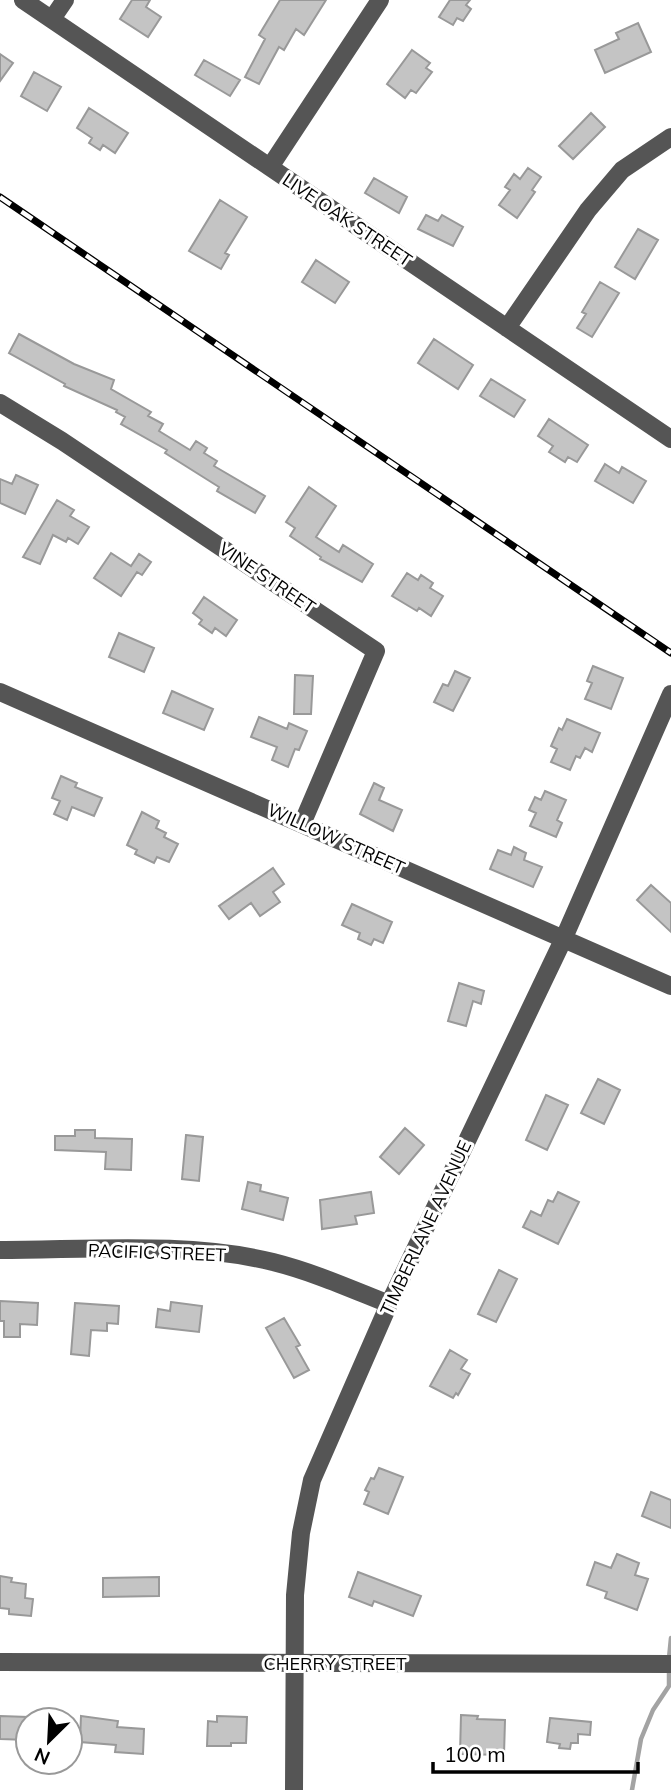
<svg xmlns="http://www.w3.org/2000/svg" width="671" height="1790" viewBox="0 0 671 1790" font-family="Mulish,sans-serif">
<rect width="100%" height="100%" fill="#fff"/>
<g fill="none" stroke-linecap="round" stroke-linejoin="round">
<path stroke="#a3a3a3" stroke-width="4.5" d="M669 1658 671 1638
M632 1790 641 1739 653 1710 669 1686V1667"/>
</g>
<path fill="#c4c4c4" stroke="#999" stroke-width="2" d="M132 0H150L146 7 161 17 148 37 120 19Z
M280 0H326L304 35 296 29 284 50 279 47 259 84 245 77 265 39 259 35Z
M450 0H470L466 5 471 9 463 21 457 18 453 25 439 17Z
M638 23 651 52 605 73 595 50 619 39 616 33Z
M412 50 430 63 426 68 432 72 416 93 411 90 405 98 387 84Z
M0 54 13 63 0 81Z
M204 60 240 80 230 96 195 75Z
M34 72 61 87 47 111 21 96Z
M89 108 128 133 115 153 103 145 100 150 89 143 92 138 77 128Z
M591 113 605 127 573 159 559 146Z
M528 168 541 177 532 190 535 192 517 218 499 205 510 190 505 187 514 174 520 179Z
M374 178 407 197 399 213 365 193Z
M220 200 247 217 225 253 229 255 221 269 189 251Z
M426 215 438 221 442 215 463 227 453 246 418 229Z
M638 229 658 240 635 279 615 267Z
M316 260 349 282 335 303 302 282Z
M600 282 619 293 592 337 577 328 586 314 582 312Z
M19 334 74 364 114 380 111 389 151 412 148 416 163 424 159 431 190 450 196 441 207 448 204 453 217 461 214 466 265 496 255 513 217 491 219 487 165 453 167 450 121 424 125 417 116 412 117 410 64 386 65 384 9 353Z
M434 339 473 365 458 389 418 363Z
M491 379 525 400 514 417 480 396Z
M549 419 588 445 577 462 568 457 565 462 549 452 553 446 538 436Z
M605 464 619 473 622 467 646 481 633 503 595 481Z
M16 475 38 485 25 514 0 503V479L12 484Z
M309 487 336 506 316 537 339 552 343 545 373 564 362 582 320 559 321 557 290 536 295 528 286 522Z
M57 500 74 510 70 516 89 527 78 544 68 538 66 542 53 535 40 564 23 557Z
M111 553 131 566 139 554 151 562 142 575 137 572 121 596 94 578Z
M407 573 418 580 421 575 433 583 430 588 443 596 431 616 419 608 417 611 392 596Z
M204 597 237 620 226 636 215 628 212 633 199 624 202 620 193 613Z
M119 633 154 648 144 672 109 657Z
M593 666 623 678 611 709 585 699 592 683 587 681Z
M455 671 470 678 453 711 434 702 443 684 448 686Z
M295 675 313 676 311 714H294Z
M172 691 213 709 204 730 163 713Z
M259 717 287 729 289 723 307 731 299 750 295 749 288 767 272 760 277 747 251 737Z
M567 719 600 733 592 752 585 748 580 758 576 756 570 770 551 762 557 749 551 746 559 728 562 730Z
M61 776 77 783 75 787 102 798 94 816 72 807 67 820 54 814 60 801 52 798Z
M374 783 384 788 379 800 402 810 393 831 360 814Z
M545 791 566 800 557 820 562 823 556 837 530 826 536 813 529 810 535 797 541 800Z
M142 812 159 821 156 828 166 833 164 837 178 844 169 862 157 857 154 863 135 854 137 850 127 845Z
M514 847 526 853 524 860 542 867 533 887 490 869 498 850 511 855Z
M273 868 284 884 273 892 280 902 260 916 251 903 229 919 219 906Z
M651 885 671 903V932L637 900Z
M352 904 392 922 383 943 374 939 371 945 358 939 360 933 342 925Z
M459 983 484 991 481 1004 473 1001 466 1026 448 1021Z
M598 1079 620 1090 604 1124 581 1113Z
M546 1095 568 1105 547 1150 526 1140Z
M405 1128 424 1145 399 1174 380 1157Z
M75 1130H95V1138L132 1139 131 1170 105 1169 106 1152 55 1150V1136H75Z
M186 1135 203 1137 199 1181 182 1179Z
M248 1182 261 1185 260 1191 288 1198 283 1220 242 1209Z
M371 1192 374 1213 355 1216 357 1224 322 1229 320 1200Z
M558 1192 579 1202 558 1244 523 1227 531 1211 541 1216 548 1200 553 1202Z
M499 1270 517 1279 496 1322 478 1314Z
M0 1301 38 1303 37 1325 20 1324V1337H4V1321H0Z
M171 1302 202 1306 199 1332 156 1327 158 1309 170 1311Z
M75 1303 119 1306 118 1324 107 1323V1331L91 1330 89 1356 71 1354Z
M284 1318 300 1345 296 1347 309 1370 294 1378 266 1328Z
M450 1350 467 1360 461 1369 470 1374 458 1395 456 1393 453 1398 430 1386Z
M379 1468 403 1477 388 1514 364 1504 369 1492 365 1490 371 1478 374 1479Z
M651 1492 671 1500V1528L642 1516Z
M617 1554 639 1563 635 1575 648 1579 637 1610 605 1598 607 1592 587 1585 595 1562 611 1568Z
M358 1572 421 1596 413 1616 374 1601 372 1606 349 1597Z
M0 1576 12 1578 11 1582 26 1584 25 1598 33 1599 31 1616 9 1614V1609L0 1608Z
M159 1577V1596L103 1597V1578Z
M461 1715 478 1716 477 1719 505 1720 504 1755 460 1754Z
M0 1716 28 1717V1740L0 1739Z
M81 1716 118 1721 117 1727 144 1729 143 1754 115 1752 116 1745 80 1742Z
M217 1716 247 1717 246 1743H231V1746H207L208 1721 217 1722Z
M550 1718 591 1722 590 1735 578 1734V1743H571L570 1749 559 1748 560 1744 547 1742Z"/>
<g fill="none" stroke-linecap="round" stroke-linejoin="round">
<path stroke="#555" stroke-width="18" d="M23 0 671 439
M52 19 65 0
M270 167 380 0
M507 328 588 210 622 170 671 137
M0 403 62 441 376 651 302 824
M0 692 671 986
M0 1250C87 1250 189 1241 273 1262 313 1272 351 1289 389 1304
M0 1662 671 1664
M294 1790 295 1595 301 1533 312 1480 389 1304 563 940 671 694"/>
<defs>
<path id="rail" d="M0 197 671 653"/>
</defs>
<use href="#rail" stroke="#000" stroke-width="7"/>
<use href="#rail" stroke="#fff" stroke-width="4.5" stroke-dasharray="13" stroke-linecap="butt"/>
</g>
<g text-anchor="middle" stroke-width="6" stroke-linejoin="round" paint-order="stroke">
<g font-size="18" fill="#000" stroke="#fff">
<text transform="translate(347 220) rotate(34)" y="6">LIVE OAK STREET</text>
<text transform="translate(267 578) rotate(34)" y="6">VINE STREET</text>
<text transform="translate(336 839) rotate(24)" y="6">WILLOW STREET</text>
<text transform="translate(426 1228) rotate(-65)" y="6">TIMBERLANE AVENUE</text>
<text transform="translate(157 1253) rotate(2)" y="6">PACIFIC STREET</text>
<text x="335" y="1670">CHERRY STREET</text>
</g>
</g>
<g transform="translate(49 1741) rotate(204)"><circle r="33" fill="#ffffff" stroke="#999999" stroke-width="2"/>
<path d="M0-5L12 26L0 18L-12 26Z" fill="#000000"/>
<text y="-10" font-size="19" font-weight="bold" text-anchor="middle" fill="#000000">N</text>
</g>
<path d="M433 1762v10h205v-10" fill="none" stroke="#000000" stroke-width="3.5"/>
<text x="444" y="1762" font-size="21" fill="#000000" stroke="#ffffff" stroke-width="5" paint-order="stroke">100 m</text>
</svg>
